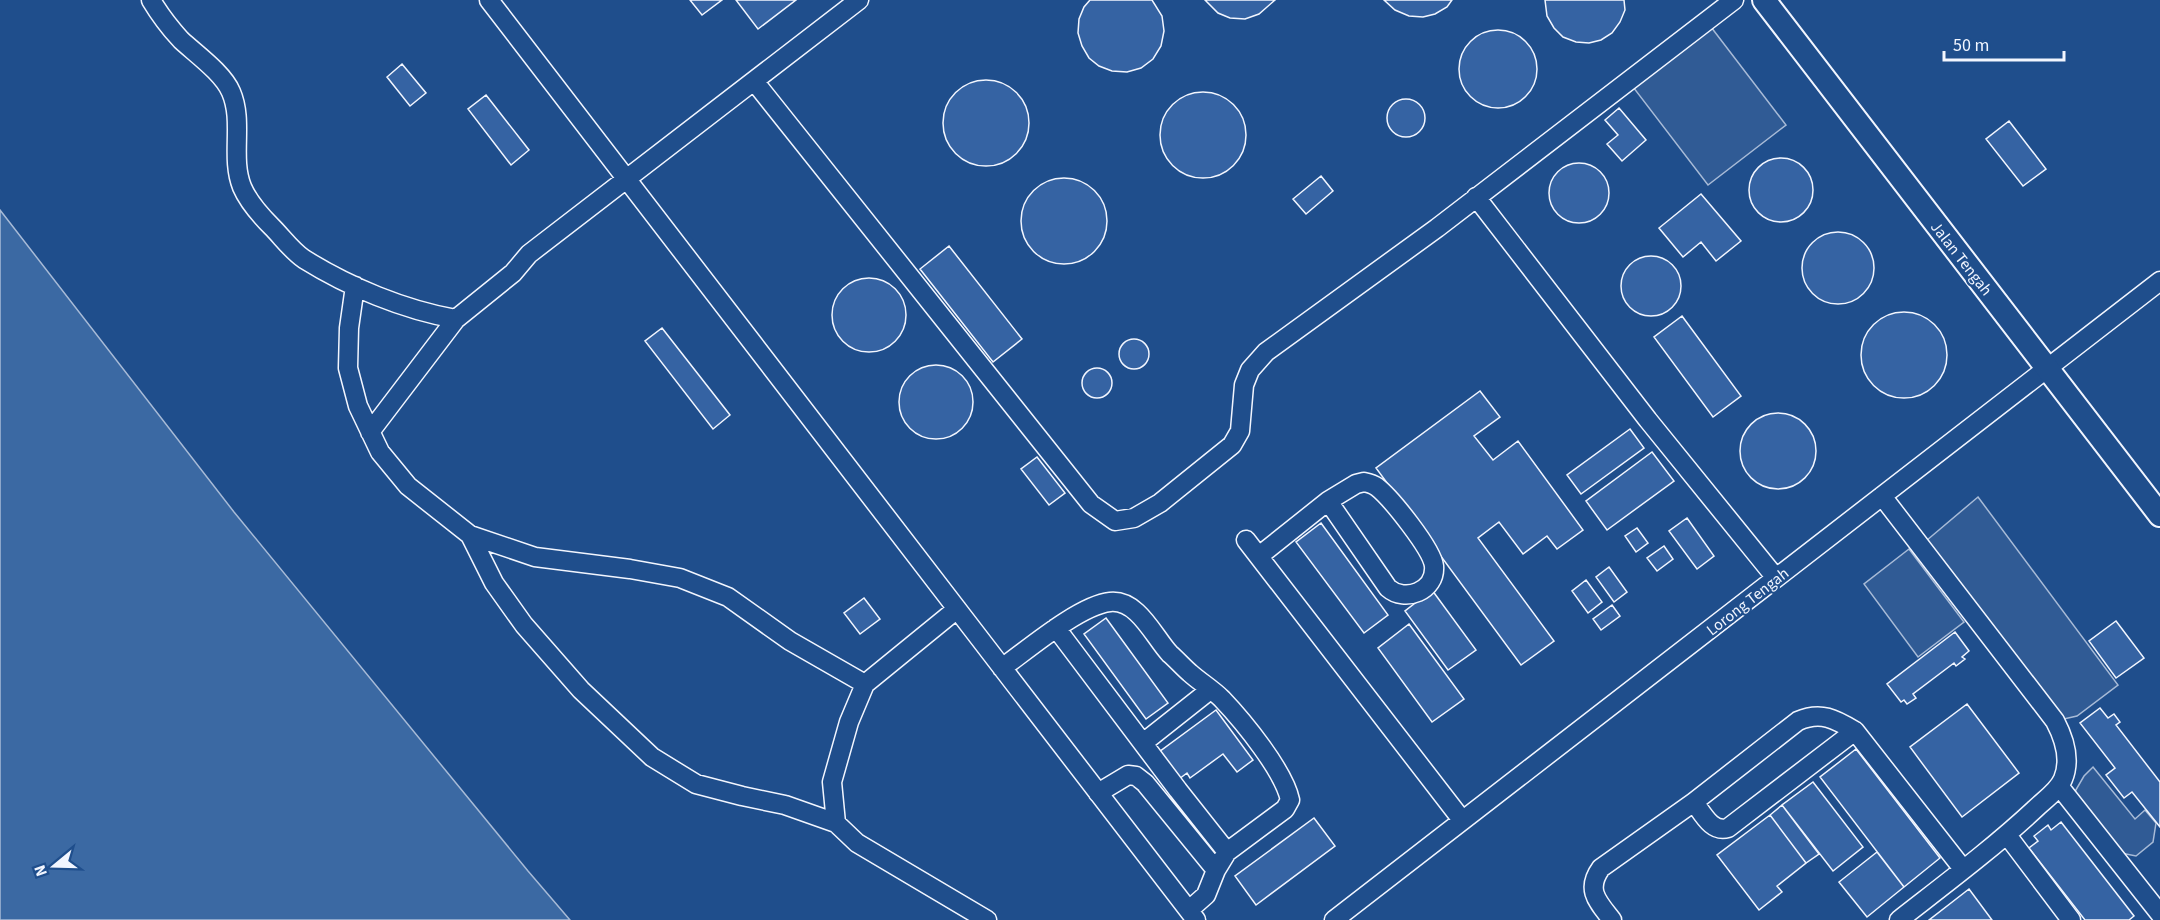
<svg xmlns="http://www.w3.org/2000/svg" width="2160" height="920" viewBox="0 0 2160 920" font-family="'Source Sans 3',sans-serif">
<rect width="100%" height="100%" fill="#1f4e8c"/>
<path fill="#305b95" stroke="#a8bbd7" stroke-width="1.5" d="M1711 27 1786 125 1708 185 1633 87Z
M1978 497 2118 685 2077 716 2055 721 1920 546Z
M1909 549 1964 622 1918 657 1864 584Z
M2093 767 2135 819 2145 810 2156 823 2153 842 2136 856 2111 851 2070 800 2084 776Z"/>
<path fill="#3b69a3" stroke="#a8bbd7" stroke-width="1.5" d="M0 210 234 512 528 871 570 920H0Z"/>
<path fill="#3563a3" stroke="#f2f6ff" stroke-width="1.5" d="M690 0H722L702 15Z
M736 0H796L758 29Z
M1090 0H1152L1162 16 1164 31 1161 46 1153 59 1141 68 1127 72 1112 71 1099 66 1089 58 1082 46 1078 33 1079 19 1084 7Z
M1205 0H1275L1259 14 1245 19 1230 18 1218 13Z
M1384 0H1452L1447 7 1435 14 1423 17 1409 16 1395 10Z
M1545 0H1624L1625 10 1620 22 1612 33 1601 40 1589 43 1576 42 1563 37 1554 28 1547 16Z
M1459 69a39 39 0 1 1 78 0a39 39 0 1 1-78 0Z
M402 64 426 93 410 106 387 77Z
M943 123a43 43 0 1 1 86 0a43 43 0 1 1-86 0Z
M1160 135a43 43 0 1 1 86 0a43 43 0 1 1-86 0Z
M486 95 529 150 511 165 468 109Z
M1387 118a19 19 0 1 1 38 0a19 19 0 1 1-38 0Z
M1619 108 1646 140 1622 161 1607 144 1618 135 1605 120Z
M2009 121 2046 169 2023 186 1986 139Z
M1749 190a32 32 0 1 1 64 0a32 32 0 1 1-64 0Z
M1549 193a30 30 0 1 1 60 0a30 30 0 1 1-60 0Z
M1321 176 1333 191 1306 214 1293 199Z
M1021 221a43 43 0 1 1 86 0a43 43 0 1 1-86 0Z
M1701 194 1741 241 1716 261 1701 242 1683 257 1659 228Z
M1802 268a36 36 0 1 1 72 0a36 36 0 1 1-72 0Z
M949 246 1022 339 993 362 920 269Z
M1621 286a30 30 0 1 1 60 0a30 30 0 1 1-60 0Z
M832 315a37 37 0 1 1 74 0a37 37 0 1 1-74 0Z
M1861 355a43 43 0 1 1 86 0a43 43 0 1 1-86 0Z
M1682 316 1741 396 1713 417 1654 337Z
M662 328 730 415 713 429 645 341Z
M1119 354a15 15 0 1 1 30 0a15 15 0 1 1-30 0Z
M899 402a37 37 0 1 1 74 0a37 37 0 1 1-74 0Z
M1082 383a15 15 0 1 1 30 0a15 15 0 1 1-30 0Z
M1480 391 1500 417 1474 436 1493 460 1518 441 1583 530 1557 549 1547 536 1523 554 1499 522 1478 538 1554 641 1521 665 1376 468Z
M1740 451a38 38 0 1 1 76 0a38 38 0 1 1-76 0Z
M1630 429 1644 448 1581 494 1567 475Z
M1652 452 1674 481 1607 530 1586 501Z
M1037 457 1065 493 1049 505 1021 469Z
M1687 518 1714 556 1697 569 1669 531Z
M1321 523 1388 615 1364 633 1296 542Z
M1637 528 1648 543 1636 552 1625 536Z
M1664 546 1673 559 1657 571 1647 558Z
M1609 567 1627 592 1614 602 1596 577Z
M1586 580 1602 602 1588 613 1572 591Z
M1432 590 1476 650 1448 670 1405 611Z
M864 598 880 619 860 634 844 613Z
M1612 605 1620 616 1601 630 1593 619Z
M1106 618 1168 703 1146 719 1084 634Z
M2116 621 2144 658 2116 678 2089 641Z
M1409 624 1464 699 1432 722 1378 648Z
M1955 632 1969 651 1962 657 1965 659 1956 666 1954 663 1913 694 1916 698 1907 704 1904 700 1901 702 1887 684Z
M1967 704 2019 773 1962 817 1910 747Z
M2100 708 2108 718 2114 714 2120 722 2116 725 2160 782V827L2132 792 2124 798 2106 775 2115 768 2080 723Z
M1216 710 1253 760 1237 772 1223 754 1190 778 1187 773 1179 779 1159 752Z
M1856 749 1940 858 1904 887 1820 777Z
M1813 782 1863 847 1833 871 1782 805Z
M1782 805 1819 854 1806 863 1770 815Z
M1770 815 1806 863 1777 886 1782 892 1759 910 1717 855Z
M1314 818 1335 846 1256 905 1235 876Z
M2061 822 2134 916 2129 920H2085L2029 848 2038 841 2034 836 2048 825 2051 830Z
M1877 852 1904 887 1867 917 1839 882Z
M1969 889 1992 920H1929Z"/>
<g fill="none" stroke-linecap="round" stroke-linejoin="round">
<defs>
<path id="minor" d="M151 0C160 15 169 27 181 40 196 54 223 73 231 92 244 122 230 157 242 187 248 201 261 216 272 227 282 237 292 251 304 259 349 287 404 310 456 319
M489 0 1196 920
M754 81 1091 504 1115 521 1134 518 1160 503 1232 445 1240 431 1244 385 1250 370 1266 352 1437 228 1734 0
M1476 197 1648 420 1776 578
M355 286 349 328 348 368 358 406 380 452 408 486 470 535 535 557 630 569 680 578 728 597 790 641 865 684
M370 432 456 319 513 273 529 254 859 0
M1364 482C1369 483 1373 484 1377 487 1391 498 1432 549 1434 566 1436 591 1405 603 1388 588L1328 501 1356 484Z
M1882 496 2055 721C2064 738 2071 760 2063 779 2058 791 2044 800 2035 809 1992 849 1945 884 1899 920
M470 535 494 583 524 625 581 690 652 757 696 784 742 796 785 805 836 823 857 843 987 920
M1246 540 1462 820
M1259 556 1328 501
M1056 628 1178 790 1227 852
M1002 668C1027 650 1080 605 1110 602 1138 599 1154 637 1170 654 1177 660 1183 667 1190 673 1200 682 1212 689 1222 699 1243 721 1284 771 1290 800L1285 809 1227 852 1216 870 1206 895 1189 910
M1143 743 1210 690
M2059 786 2160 914
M1098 793 1128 775 1136 776 1145 783 1216 870
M1694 802 1798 721C1821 711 1835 719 1855 731L1963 869
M836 823 832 782 849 722 865 684 957 609
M2007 835 2071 920
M1334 920 2160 281
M1612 920C1598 902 1585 890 1601 868L1694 802C1703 814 1712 833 1728 828L1855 731"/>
<path id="major" d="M1764 0 2160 515"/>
</defs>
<use href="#minor" stroke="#f2f6ff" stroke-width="21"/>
<use href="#major" stroke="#f2f6ff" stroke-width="26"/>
<use href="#minor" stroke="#1f4e8c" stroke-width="18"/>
<use href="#major" stroke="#1f4e8c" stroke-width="22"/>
</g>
<g text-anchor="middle" stroke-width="4.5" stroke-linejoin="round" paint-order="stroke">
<g font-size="16" fill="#f2f6ff" stroke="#1f4e8c">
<text transform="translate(1962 258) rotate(52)" y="6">Jalan Tengah</text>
<text transform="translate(1747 601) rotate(-38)" y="6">Lorong Tengah</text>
</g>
</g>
<g transform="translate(54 866) rotate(251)" stroke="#1f4e8c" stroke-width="4.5" paint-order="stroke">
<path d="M0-4.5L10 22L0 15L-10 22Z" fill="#f2f6ff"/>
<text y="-9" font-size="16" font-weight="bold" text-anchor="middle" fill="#f2f6ff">N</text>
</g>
<path d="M1944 51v9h120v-9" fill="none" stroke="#f2f6ff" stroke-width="3"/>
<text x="1953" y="51" font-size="18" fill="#f2f6ff" stroke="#1f4e8c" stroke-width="4.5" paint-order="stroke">50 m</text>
</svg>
